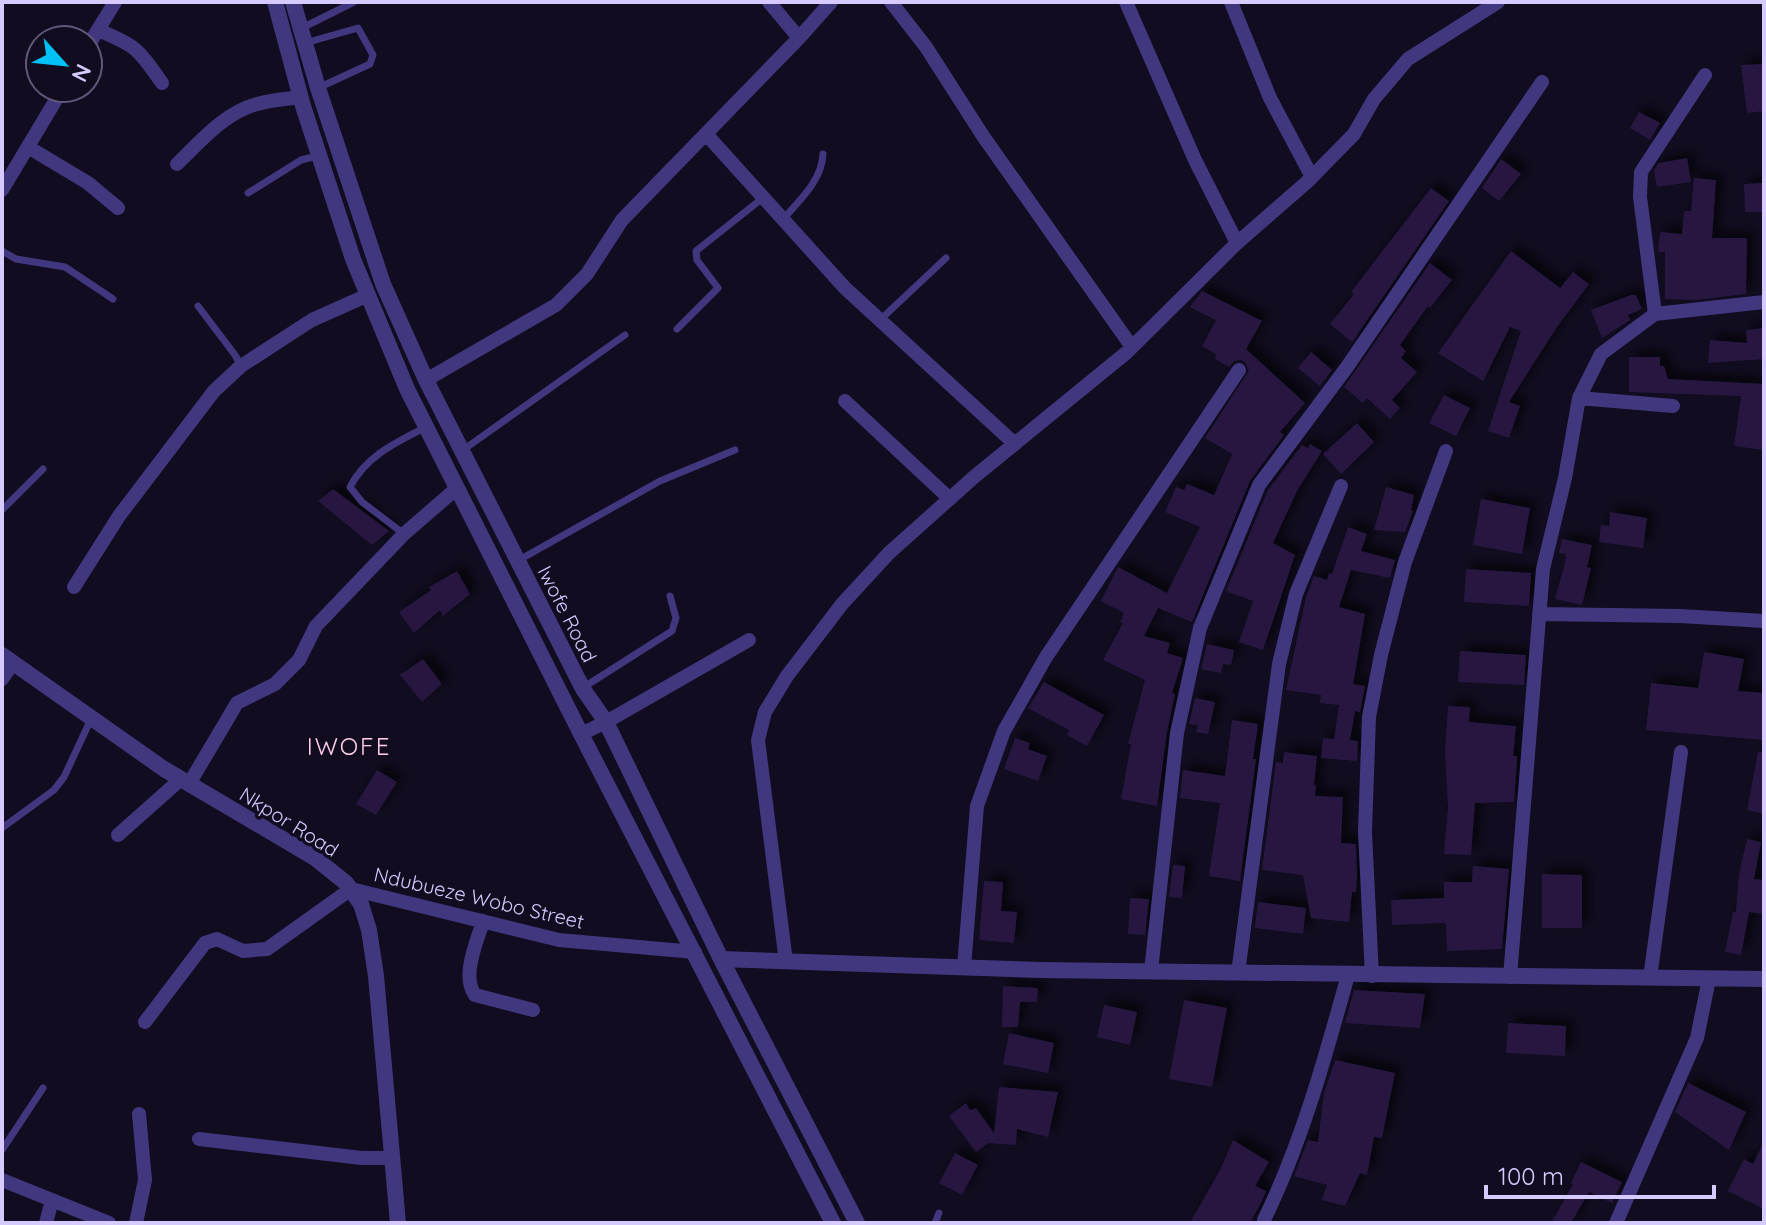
<svg xmlns="http://www.w3.org/2000/svg" width="1766" height="1225" viewBox="0 0 1766 1225" font-family="Quicksand,sans-serif">
<defs>
<filter id="shadow"><feDropShadow dx="7" dy="-7" stdDeviation="4" flood-color="#0009"/></filter>
</defs>
<rect width="100%" height="100%" fill="#110c1f"/>
<path fill="#251840" filter="url(#shadow)" d="M1764 64V111L1747 113 1741 65Z
M1639 112 1660 123 1650 140 1630 128Z
M1687 158 1691 182 1657 187 1654 170 1659 163Z
M1501 159 1521 174 1499 201 1482 188Z
M1694 178 1716 180 1712 238H1747L1746 294 1695 300 1665 299V252H1658L1660 232 1682 234 1684 211H1691Z
M1763 183V212H1745L1744 184Z
M1431 188 1449 201 1352 342 1330 324 1354 294 1351 292Z
M1511 251 1560 288 1573 272 1589 284 1557 327 1509 402 1520 406 1509 438 1488 431 1521 331 1510 327 1483 381 1438 353Z
M1430 263 1452 280 1430 308 1428 306 1400 345 1406 351 1401 358 1417 372 1392 400 1400 408 1390 419 1367 398 1363 403 1344 387Z
M1202 291 1262 321 1246 349 1305 403 1280 432 1284 435 1250 481 1192 622 1158 608 1144 636 1170 643 1167 653 1183 658 1172 693 1175 694 1167 732 1157 806 1121 799 1131 744H1128L1145 680 1103 660 1123 623 1120 622 1124 613 1101 601 1118 567 1167 593 1200 527 1165 512 1176 487 1184 490 1187 484 1214 495 1232 454 1205 438 1249 370 1245 362 1240 360 1234 361 1229 367 1215 359 1216 354 1202 346 1216 320 1190 307Z
M1631 295H1636L1642 309 1628 315 1630 320 1602 338 1591 310Z
M1764 328V359L1708 363 1710 340 1747 343 1746 330Z
M1311 352 1332 370 1320 386 1298 368Z
M1629 357H1660V366H1664L1668 379 1764 384V450L1734 446 1741 396 1629 392Z
M1444 395 1470 408 1456 436 1429 423Z
M1357 423 1374 442 1341 474 1323 454Z
M1310 444 1322 451 1297 491 1273 543 1295 555 1263 650 1239 642 1253 601 1226 591 1268 490 1302 445 1308 448Z
M1386 487 1414 495 1411 510 1413 511 1405 532 1374 530Z
M333 489 389 531 372 545 318 501Z
M1481 499 1530 508 1522 554 1473 545Z
M1610 512 1647 518 1643 548 1599 542 1601 525 1609 526Z
M1348 527 1367 534 1361 551 1395 560 1390 578 1351 570 1339 607 1365 614 1353 684 1365 686 1360 712 1355 711 1350 740 1358 741 1357 761 1321 758 1323 738 1334 739 1339 705 1320 703 1321 695 1286 690 1306 597 1314 576 1327 580 1329 573 1332 574Z
M1562 539 1592 545 1587 567 1591 568 1582 605 1555 599 1565 563 1566 554 1559 553Z
M1466 569 1531 573 1529 606 1464 602Z
M457 571 470 594 443 616 440 610 414 633 399 612 431 590 429 587Z
M1207 644 1234 650 1231 665 1223 664 1221 673 1201 669Z
M1460 651 1526 655 1524 685 1458 682Z
M1704 652 1744 659 1738 691 1764 693V740L1646 730 1651 683 1698 688Z
M423 659 442 684 422 702 400 675Z
M1044 682 1104 715 1087 746 1067 735 1069 730 1028 708Z
M1195 698 1215 702 1208 734 1196 732 1198 725 1189 724Z
M1448 706 1470 707 1469 722 1516 726 1513 756H1517V762L1514 802 1475 803 1471 855 1444 854 1448 807 1445 752Z
M1232 720 1258 724 1253 759H1256L1240 881 1209 876 1220 803 1180 798 1183 770 1225 776Z
M1015 738 1030 743 1028 749 1047 756 1038 781 1004 769Z
M1284 752 1317 756 1314 785H1316L1315 796 1343 797 1341 843 1356 844 1357 875 1356 892H1352L1349 922 1311 918 1303 875 1262 870 1276 762 1283 763Z
M1758 752H1764V814L1747 810Z
M377 770 397 782 376 815 356 804Z
M1747 839 1761 842 1754 879 1764 880V914L1749 912 1741 955 1725 952 1733 912H1736L1739 874Z
M1173 865 1185 866 1182 898 1169 897Z
M1473 866 1509 869 1502 949 1447 951 1446 924 1443 923 1392 925 1391 900 1444 898V882H1472Z
M1542 874 1582 875V928H1542Z
M984 881 1003 882 1001 911 1017 912 1014 943 979 940Z
M1130 898 1149 899 1145 935 1128 934Z
M1258 902 1306 908 1303 934 1255 928Z
M1003 986 1038 988 1037 1002H1020L1018 1027H1002Z
M1354 990 1425 994 1420 1028 1345 1023Z
M1184 1000 1227 1008 1212 1087 1169 1079Z
M1104 1005 1137 1012 1130 1045 1097 1037Z
M1508 1023 1566 1026 1565 1056 1506 1053Z
M1009 1033 1054 1043 1048 1073 1003 1064Z
M1335 1060 1395 1073 1382 1138 1374 1137 1367 1175 1360 1173 1345 1206 1322 1200 1327 1185 1294 1176 1308 1140 1318 1142 1324 1093Z
M1688 1083 1746 1112 1729 1150 1675 1112Z
M999 1087 1058 1092 1048 1137 1017 1129 1016 1145 988 1143 976 1152 949 1116 966 1103 970 1110 976 1108 994 1133Z
M1233 1140 1269 1162 1255 1186 1266 1191 1262 1201 1250 1223H1190L1221 1168Z
M1764 1142V1209L1728 1191 1744 1159 1753 1164Z
M955 1153 978 1165 962 1195 939 1183Z
M1581 1162 1622 1182 1612 1203 1589 1192 1571 1223H1551L1573 1184 1571 1183Z"/>
<g fill="none" stroke-linecap="round" stroke-linejoin="round">
<path stroke="#41377f" stroke-width="7" d="M302 28 354 2
M305 43 358 28 373 55 370 64 318 88
M248 193 301 160 317 156
M784 218C800 200 822 180 823 154
M2 251 16 259 65 267 113 299
M198 306 235 355 241 366
M880 320 946 258
M677 329 718 288 697 260 696 251 764 197
M463 450 625 335
M2 510 43 469
M404 534 362 502 350 487C366 456 395 443 424 428
M519 560 660 481 735 450
M584 687 672 631 676 618 670 596
M2 828 54 790 64 777 91 719
M2 1150 43 1088
M935 1223 939 1213"/>
<path stroke="#41377f" stroke-width="14" d="M769 2 799 38
M891 2 926 47 983 136 1132 347
M1126 2 1195 160 1237 243
M1231 2 1270 98 1312 177
M98 30C137 46 138 49 162 83
M88 46 115 2
M706 134 845 288 1015 444
M28 147 88 183 118 208
M177 164C201 141 224 113 257 104 271 100 287 99 301 97
M2 190 63 88
M1655 314 1640 197 1641 172 1705 75
M426 380 556 305 587 274 622 220 799 38 831 2
M1579 398 1673 406
M845 401 950 499
M74 587 119 516 214 391 241 366 312 320 368 295
M1539 614 1680 616 1764 621
M2 679 13 663
M581 734 606 722 749 640
M189 784 237 703 275 684 299 660 316 626 404 534 457 488
M118 835 181 779
M483 921C477 942 461 976 475 995L533 1010
M786 962 758 740 765 712 787 676 842 604 889 553 974 477 1126 353 1237 243 1307 182 1354 134 1374 99 1408 59 1498 2
M964 967 977 806 1004 731 1046 657 1239 370
M1151 971 1177 733 1200 628 1259 485 1347 367 1542 82
M1238 973 1279 664 1296 594 1341 486
M1372 976 1365 832 1369 717 1381 655 1405 562 1446 451
M1510 977 1543 569 1565 478 1579 398 1601 354 1655 314 1764 302
M1650 978 1681 752
M145 1022 205 943 217 939 243 951 267 949 351 889 559 940 695 952
M199 1139 362 1158H392
M2 1180 109 1223
M1264 1220C1302 1142 1325 1058 1348 975
M46 1223 52 1200
M136 1223 145 1180 139 1114
M1616 1223 1697 1038 1709 979"/>
<path stroke="#41377f" stroke-width="16" d="M275 2 303 106 353 259 407 389 581 734 833 1223
M293 2 318 88 383 284 426 380 583 689 606 722 721 959 857 1223
M2 655 164 769 315 858 346 883 361 904 369 930 376 976 398 1223
M721 959 1040 970 1764 979"/>
</g>
<g text-anchor="middle" stroke-width="7" stroke-linejoin="round" paint-order="stroke">
<g font-size="20" fill="#d6caff" stroke="#110c1f">
<text transform="translate(567 614) rotate(63)" y="7">Iwofe Road</text>
<text transform="translate(289 822) rotate(32)" y="7">Nkpor Road</text>
<text transform="translate(479 898) rotate(13)" y="7">Ndubueze Wobo Street</text>
</g>
<g font-size="24" letter-spacing="2" fill="#ffcce7" stroke="#110c1f">
<text x="349" y="755">IWOFE</text>
</g>
</g>
<rect width="1766" height="1225" fill="none" stroke="#d6caff" stroke-width="8"/>
<g transform="translate(64 64) rotate(117)"><circle r="38" fill="#110c1f" stroke="#605879" stroke-width="2"/>
<path d="M0-6L14 30L0 20L-14 30Z" fill="#00c1f5"/>
<text y="-12" font-size="22" font-weight="bold" text-anchor="middle" fill="#d6caff">N</text>
</g>
<path d="M1486 1185v12h228v-12" fill="none" stroke="#d6caff" stroke-width="4"/>
<text x="1498" y="1185" font-size="24" fill="#d6caff" stroke="#110c1f" stroke-width="6" paint-order="stroke">100 m</text>
</svg>
